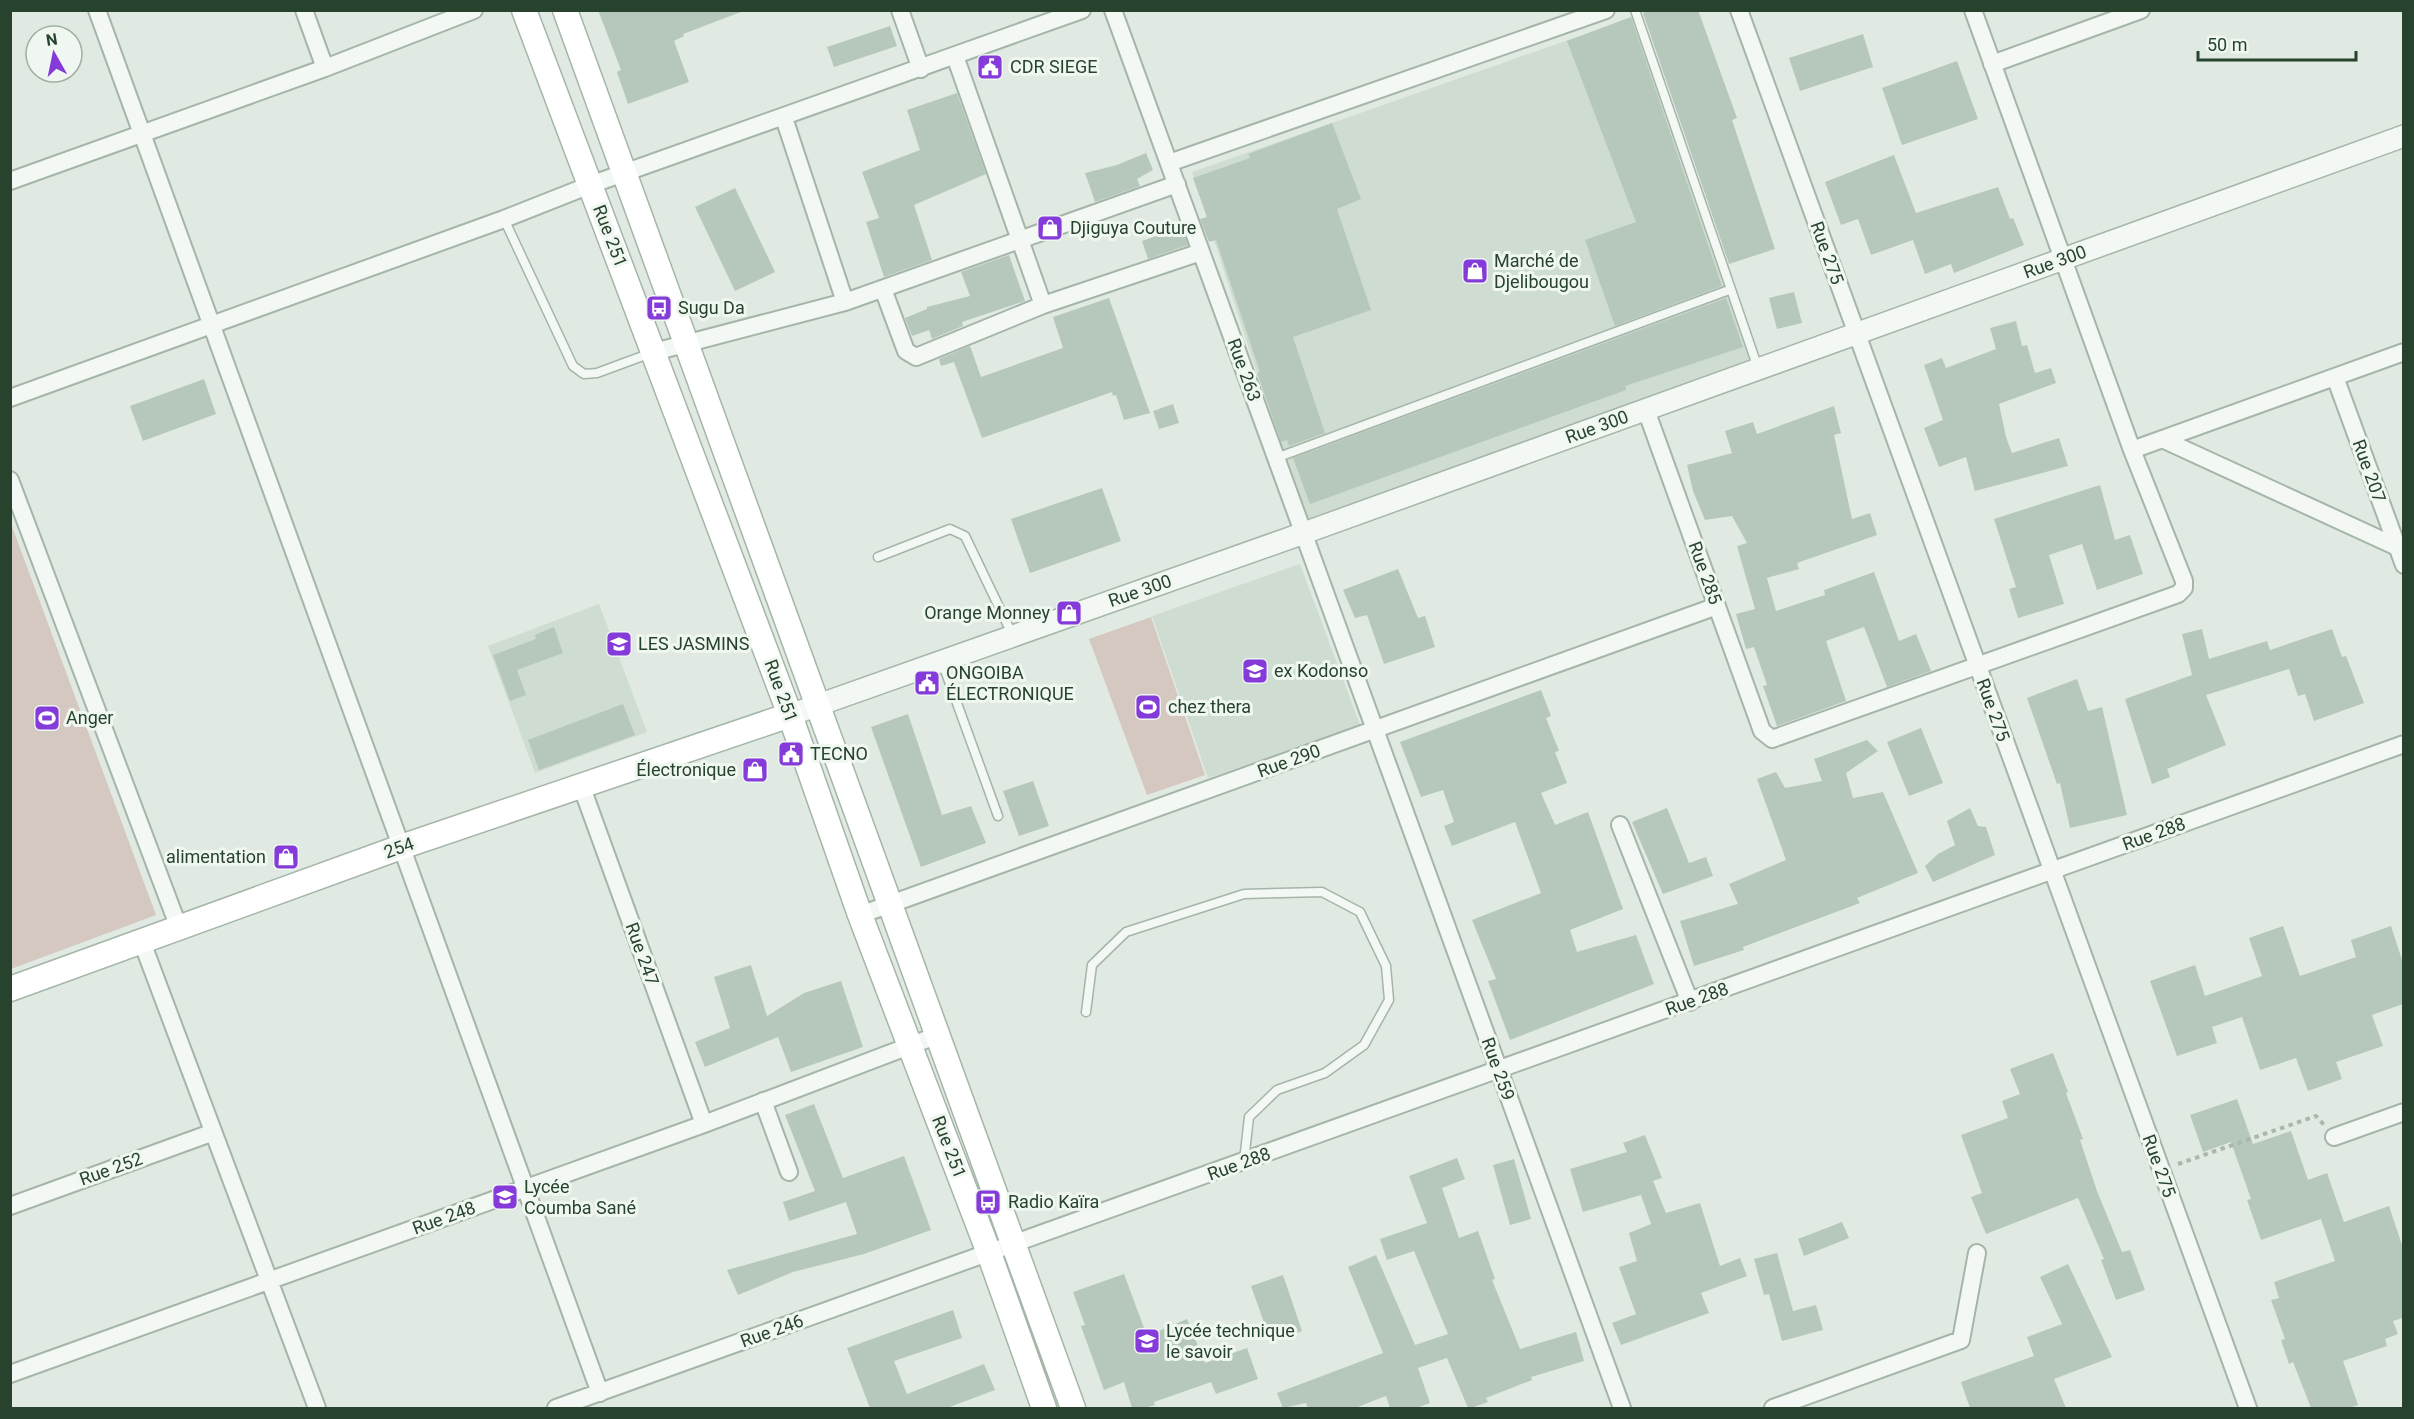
<svg xmlns="http://www.w3.org/2000/svg" width="2414" height="1419" viewBox="0 0 2414 1419" font-family="Roboto,sans-serif">
<rect width="100%" height="100%" fill="#e0eae2"/>
<path fill="#cedcd1" d="M1634 17 1762 369 1306 525 1192 172Z
M1300 564 1360 725 1208 778 1152 616Z
M599 604 647 732 535 773 488 646Z"/>
<path fill="#d5c8c0" d="M10 521 156 915 11 969H10Z
M1151 617 1205 775 1147 795 1089 639Z"/>
<path fill="#b6c8bb" d="M598 10H740L741 12 683 34 684 36 674 41 689 82 628 104 617 72 621 70Z
M1648 10H1698L1737 118 1732 120 1775 249 1729 264 1643 13Z
M1631 17 1722 286 1615 326 1585 240 1636 222 1567 41Z
M890 26 897 46 834 67 827 47Z
M1863 34 1873 67 1800 91 1789 58Z
M1957 61 1978 119 1902 145 1882 88Z
M957 93 986 174 914 205 932 260 884 277 866 222 879 218 862 172 920 150 907 110Z
M1332 123 1361 199 1337 209 1371 310 1293 337 1325 433 1289 446 1287 440 1281 442 1268 404 1257 373 1260 372 1216 240 1209 242 1200 219 1207 217 1193 178 1250 158 1248 154Z
M1146 153 1153 170 1137 179 1140 186 1095 202 1085 173 1117 165Z
M1894 155 1916 213 1998 187 2010 219 2013 218 2024 245 1954 273 1951 264 1925 274 1913 240 1871 255 1858 219 1841 225 1825 182Z
M735 188 775 272 735 291 695 207Z
M1181 227 1188 245 1148 259 1142 241Z
M1009 255 1025 301 962 322 963 326 932 339 929 330 912 336 905 318 927 309V307L970 296 961 272Z
M1794 292 1802 323 1777 329 1769 298Z
M1109 298 1150 413 1124 420 1116 395 1113 396 1112 392 982 438 954 362 941 366 939 359 970 346 981 377 1063 348 1053 317Z
M1726 298 1743 347 1625 386 1626 390 1310 504 1293 458Z
M2016 321 2022 346 2027 345 2035 373 2051 368 2056 383 1999 404 2006 437 2012 453 2059 438 2068 466 1975 491 1966 457 1939 467 1924 428 1943 420 1924 365 1942 358 1946 368 1996 349 1990 328Z
M204 379 216 414 143 441 130 406Z
M1173 404 1179 423 1159 429 1153 411Z
M1834 406 1841 433 1834 435 1852 519 1870 513 1877 535 1797 563 1799 569 1767 578 1776 611 1825 595 1824 590 1874 572 1899 641 1916 634 1931 671 1887 687 1864 627 1826 641 1846 701 1777 726 1763 686 1767 685 1754 647 1746 649 1736 614 1755 609 1737 546 1747 543 1732 516 1705 520 1693 491 1687 465 1732 453 1725 431 1753 422 1757 434Z
M2100 485 2115 540 2130 535 2143 574 2097 590 2082 544 2049 555 2064 604 2018 618 2009 589 2016 587 1994 519Z
M1102 488 1121 541 1030 573 1011 519Z
M1398 569 1418 618 1425 616 1435 647 1384 664 1367 615 1355 618 1343 590Z
M554 627 563 653 517 670 526 695 510 701 493 655 536 639 535 635Z
M2202 629 2209 659 2267 641 2270 650 2332 629 2342 657 2346 656 2364 703 2314 721 2305 694 2298 696 2289 669 2206 695 2226 745 2167 769 2170 777 2152 784 2125 699 2192 675 2182 634Z
M2077 679 2088 711 2102 707 2127 815 2070 828 2060 783 2057 784 2027 698Z
M1541 690 1551 716 1546 718 1559 751 1555 752 1567 783 1541 793 1555 825 1588 812 1623 909 1570 930 1577 952 1636 935 1654 984 1510 1040 1488 981 1496 979 1472 920 1541 893 1515 822 1452 846 1444 826 1454 822 1443 790 1421 797 1400 742Z
M623 704 635 735 539 770 528 740Z
M908 714 942 815 971 806 986 843 921 867 871 727Z
M1921 728 1943 783 1909 796 1887 742Z
M1867 740 1878 751 1846 773 1853 798 1883 792 1918 873 1857 898 1860 903 1743 947 1744 950 1694 966 1680 921 1738 904 1729 884 1786 860 1757 779 1776 772 1785 788 1822 781 1814 759Z
M1033 781 1049 826 1019 836 1003 791Z
M1667 808 1689 863 1706 857 1713 876 1663 894 1632 822Z
M1970 808 1978 826 1986 827 1995 855 1933 882 1925 866 1938 854 1955 845 1947 821Z
M2283 926 2300 976 2356 957 2351 940 2391 926 2403 963V1004L2372 1015 2383 1046 2336 1062 2342 1079 2308 1091 2296 1058 2260 1070 2242 1017 2212 1027 2217 1043 2177 1056 2150 981 2195 965 2205 996 2262 976 2249 938Z
M751 965 767 1016 804 993 841 981 863 1047 791 1072 778 1037 705 1067 695 1042 730 1028 714 977Z
M2053 1053 2068 1092 2066 1093 2083 1139 2080 1140 2097 1191 2122 1252 2130 1250 2145 1290 2116 1300 2101 1260 2104 1259 2078 1198 1986 1234 1971 1197 1982 1193 1961 1135 2008 1118 2002 1101 2020 1094 2010 1069Z
M2237 1099 2253 1144 2291 1131 2308 1180 2327 1173 2344 1222 2389 1206 2403 1248V1318L2393 1321 2398 1334 2385 1339 2387 1346 2343 1361 2358 1405 2348 1408H2311L2293 1362 2289 1364 2281 1340 2285 1339 2271 1300 2279 1298 2274 1282 2335 1261 2321 1219 2261 1240 2247 1200 2251 1199 2231 1142 2203 1152 2190 1115Z
M814 1104 843 1178 904 1156 931 1230 864 1254 793 1272 738 1295 727 1270 857 1234 846 1202 789 1221 783 1202 815 1191 785 1115Z
M1645 1135 1662 1178 1653 1181 1666 1213 1700 1203 1720 1266 1740 1258 1747 1276 1701 1293 1709 1313 1621 1345 1612 1323 1636 1314 1619 1267 1637 1261 1629 1233 1651 1224 1641 1195 1583 1212 1570 1169 1627 1152 1623 1143Z
M1457 1158 1465 1179 1442 1188 1459 1238 1478 1231 1495 1279 1492 1280 1520 1349 1576 1332 1584 1361 1531 1377 1532 1380 1486 1398 1488 1402 1471 1408H1468L1447 1358 1418 1368 1430 1403 1416 1408H1390L1386 1396 1355 1408H1308L1306 1403 1283 1408 1277 1393 1383 1353 1348 1267 1376 1255 1415 1345 1448 1334 1414 1251 1387 1260 1380 1239 1427 1223 1409 1176Z
M1514 1159 1531 1219 1510 1225 1493 1165Z
M1842 1222 1849 1238 1804 1256 1798 1239Z
M1777 1253 1793 1311 1816 1305 1823 1330 1782 1341 1769 1294 1764 1295 1754 1259Z
M2068 1264 2112 1357 2054 1379 2066 1408H1970L1961 1382 2034 1356 2027 1337 2062 1324 2040 1277Z
M1124 1274 1147 1336 1187 1319 1205 1363 1247 1348 1258 1379 1216 1394 1211 1382 1154 1402 1155 1405 1145 1408H1132L1124 1382 1104 1390 1081 1326 1085 1325 1073 1292Z
M1283 1275 1302 1331 1271 1342 1251 1286Z
M953 1310 962 1338 894 1361 907 1394 984 1364 995 1390 947 1408H870L847 1348Z"/>
<g fill="none" stroke-linecap="round" stroke-linejoin="round">
<defs>
<path id="service" d="M1635 10 1758 368
M504 219 573 366 584 374 597 373 651 353
M1276 458 1729 290
M878 557 950 529 965 536 1013 636
M942 662 998 816
M1086 1012 1092 965 1126 932 1244 894 1322 892 1360 912 1386 966 1389 1000 1364 1045 1325 1073 1277 1090 1249 1117 1244 1161"/>
<path id="minor" d="M97 10 600 1393
M304 10 325 68
M900 10 921 69
M1113 10 1622 1408
M1739 10 2248 1408
M955 56 1043 305
M1992 64 2141 10
M784 118 845 302
M1169 163 1606 10
M10 181 325 68 474 10
M883 289 906 351 916 357 1043 305 1201 252
M654 352 845 302 1177 184
M2335 377 2404 565
M10 398 504 219 590 185 1082 10
M1646 410 1762 731 1772 739 2178 594 2184 588V581L2132 450 1973 10
M2162 439 2397 547
M2132 450 2404 352
M10 480 179 928
M581 785 704 1124
M1620 825 1690 1002
M860 915 1717 606
M142 942 317 1408
M763 1101 789 1172
M2334 1137 2404 1112
M10 1206 211 1133
M10 1374 704 1124 938 1035
M556 1408 2404 744
M1773 1408 1961 1340 1977 1253"/>
<path id="tertiary" d="M790 715 1304 533 2404 136"/>
<path id="secondary" d="M524 10 790 715 860 915 989 1253 1044 1408
M565 10 1073 1408
M10 989 401 847 790 715"/>
</defs>
<use href="#service" stroke="#a5b5a8" stroke-width="11"/>
<use href="#minor" stroke="#a5b5a8" stroke-width="20"/>
<use href="#tertiary" stroke="#a5b5a8" stroke-width="24"/>
<use href="#secondary" stroke="#a5b5a8" stroke-width="27"/>
<path stroke="#aab7ad" stroke-width="4" stroke-dasharray="4.5 4.5" stroke-linecap="butt" d="M2178 1164 2316 1116 2324 1125"/>
<use href="#service" stroke="#f3f8f4" stroke-width="8"/>
<use href="#minor" stroke="#f3f8f4" stroke-width="16"/>
<use href="#tertiary" stroke="#f3f8f4" stroke-width="21"/>
<use href="#secondary" stroke="#fff" stroke-width="24"/>
</g>
<defs>
<symbol id="civic-square" viewBox="-11 -11 22 22"><rect x="-9" y="-9" width="18" height="18" rx="4" fill="#853bd9" stroke="#f0f7f1"/><path d="M-.6-6.5H3V-4.5H.6V-3L4-1V1h2V6H-6V1h2V-1L-.6-3ZM-1.2 2.5V6h2.4V2.5Z" fill="#fff"/></symbol>
<symbol id="shop-square" viewBox="-11 -11 22 22"><rect x="-9" y="-9" width="18" height="18" rx="4" fill="#853bd9" stroke="#f0f7f1"/><path d="M-5-2.5h2.3a2.7 3.5 0 0 1 5.4 0H5L5.5 6h-11ZM-1.5-2.5h3a1.5 2.3 0 0 0-3 0Z" fill="#fff"/></symbol>
<symbol id="bus-square" viewBox="-11 -11 22 22"><rect x="-9" y="-9" width="18" height="18" rx="4" fill="#853bd9" stroke="#f0f7f1"/><path d="M-5-6H5V4H4V6H2V4H-2V6H-4V4H-5ZM-3.5-4V0h7V-4ZM-3.5 1.2v1.5H-2V1.2ZM2 1.2v1.5H3.5V1.2Z" fill="#fff"/></symbol>
<symbol id="school-square" viewBox="-11 -11 22 22"><rect x="-9" y="-9" width="18" height="18" rx="4" fill="#853bd9" stroke="#f0f7f1"/><path d="M0-5L7-2L0 1L-7-2ZM-4 1L0 2.5L4 1V4Q0 6-4 4Z" fill="#fff"/></symbol>
<symbol id="stadium-square" viewBox="-11 -11 22 22"><rect x="-9" y="-9" width="18" height="18" rx="4" fill="#853bd9" stroke="#f0f7f1"/><path d="M0-5a6.5 5 0 1 0 0 10a6.5 5 0 1 0 0-10ZM-3.5-1.8h7v3.6h-7Z" fill="#fff"/></symbol>
</defs>
<g fill-rule="evenodd">
<use href="#civic-square" x="975" y="52" width="30" height="30"/>
<use href="#shop-square" x="1035" y="213" width="30" height="30"/>
<use href="#shop-square" x="1460" y="256" width="30" height="30"/>
<use href="#bus-square" x="644" y="293" width="30" height="30"/>
<use href="#shop-square" x="1054" y="598" width="30" height="30"/>
<use href="#school-square" x="604" y="629" width="30" height="30"/>
<use href="#school-square" x="1240" y="656" width="30" height="30"/>
<use href="#civic-square" x="912" y="668" width="30" height="30"/>
<use href="#stadium-square" x="1133" y="692" width="30" height="30"/>
<use href="#stadium-square" x="32" y="703" width="30" height="30"/>
<use href="#civic-square" x="776" y="739" width="30" height="30"/>
<use href="#shop-square" x="740" y="755" width="30" height="30"/>
<use href="#shop-square" x="271" y="842" width="30" height="30"/>
<use href="#school-square" x="490" y="1182" width="30" height="30"/>
<use href="#bus-square" x="973" y="1187" width="30" height="30"/>
<use href="#school-square" x="1132" y="1326" width="30" height="30"/>
</g>
<g text-anchor="middle" stroke-width="6" stroke-linejoin="round" paint-order="stroke">
<g font-size="18" fill="#27432e" stroke="#f0f7f1" text-anchor="start">
<text x="1010" y="73">CDR SIEGE</text>
<text x="1070" y="234">Djiguya Couture</text>
<text x="1494" y="267">Marché de<tspan x="1494" dy="21">Djelibougou</tspan></text>
<text x="678" y="314">Sugu Da</text>
<text x="1050" y="619" text-anchor="end">Orange Monney</text>
<text x="638" y="650">LES JASMINS</text>
<text x="1274" y="677">ex Kodonso</text>
<text x="946" y="679">ONGOIBA<tspan x="946" dy="21">ÉLECTRONIQUE</tspan></text>
<text x="1168" y="713">chez thera</text>
<text x="66" y="724">Anger</text>
<text x="810" y="760">TECNO</text>
<text x="736" y="776" text-anchor="end">Électronique</text>
<text x="266" y="863" text-anchor="end">alimentation</text>
<text x="524" y="1193">Lycée<tspan x="524" dy="21">Coumba Sané</tspan></text>
<text x="1008" y="1208">Radio Kaïra</text>
<text x="1166" y="1337">Lycée technique<tspan x="1166" dy="21">le savoir</tspan></text>
</g>
<g font-size="18" fill="#27432e" stroke="#f0f7f1">
<text transform="translate(610 236) rotate(69)" y="6">Rue 251</text>
<text transform="translate(1827 253) rotate(70)" y="6">Rue 275</text>
<text transform="translate(2055 262) rotate(-20)" y="6">Rue 300</text>
<text transform="translate(1244 370) rotate(70)" y="6">Rue 263</text>
<text transform="translate(1597 427) rotate(-20)" y="6">Rue 300</text>
<text transform="translate(2369 471) rotate(70)" y="6">Rue 207</text>
<text transform="translate(1705 573) rotate(70)" y="6">Rue 285</text>
<text transform="translate(1140 591) rotate(-19)" y="6">Rue 300</text>
<text transform="translate(781 691) rotate(70)" y="6">Rue 251</text>
<text transform="translate(1993 710) rotate(70)" y="6">Rue 275</text>
<text transform="translate(1289 761) rotate(-20)" y="6">Rue 290</text>
<text transform="translate(2154 834) rotate(-20)" y="6">Rue 288</text>
<text transform="translate(399 848) rotate(-20)" y="6">254</text>
<text transform="translate(642 954) rotate(70)" y="6">Rue 247</text>
<text transform="translate(1697 999) rotate(-20)" y="6">Rue 288</text>
<text transform="translate(1498 1069) rotate(70)" y="6">Rue 259</text>
<text transform="translate(949 1147) rotate(69)" y="6">Rue 251</text>
<text transform="translate(1239 1164) rotate(-20)" y="6">Rue 288</text>
<text transform="translate(2159 1166) rotate(70)" y="6">Rue 275</text>
<text transform="translate(111 1169) rotate(-20)" y="6">Rue 252</text>
<text transform="translate(444 1218) rotate(-20)" y="6">Rue 248</text>
<text transform="translate(772 1331) rotate(-20)" y="6">Rue 246</text>
</g>
</g>
<rect width="2414" height="1419" fill="none" stroke="#27432e" stroke-width="24"/>
<g transform="translate(54 54) rotate(351)"><circle r="28" fill="#f0f7f1" stroke="#a0afa3" stroke-width="1.5"/>
<path d="M0-4.5L10 22L0 15L-10 22Z" fill="#853bd9"/>
<text y="-9" font-size="16" font-weight="bold" text-anchor="middle" fill="#27432e">N</text>
</g>
<path d="M2198 51v9h158v-9" fill="none" stroke="#27432e" stroke-width="3"/>
<text x="2207" y="51" font-size="18" fill="#27432e" stroke="#f0f7f1" stroke-width="4.5" paint-order="stroke">50 m</text>
</svg>
